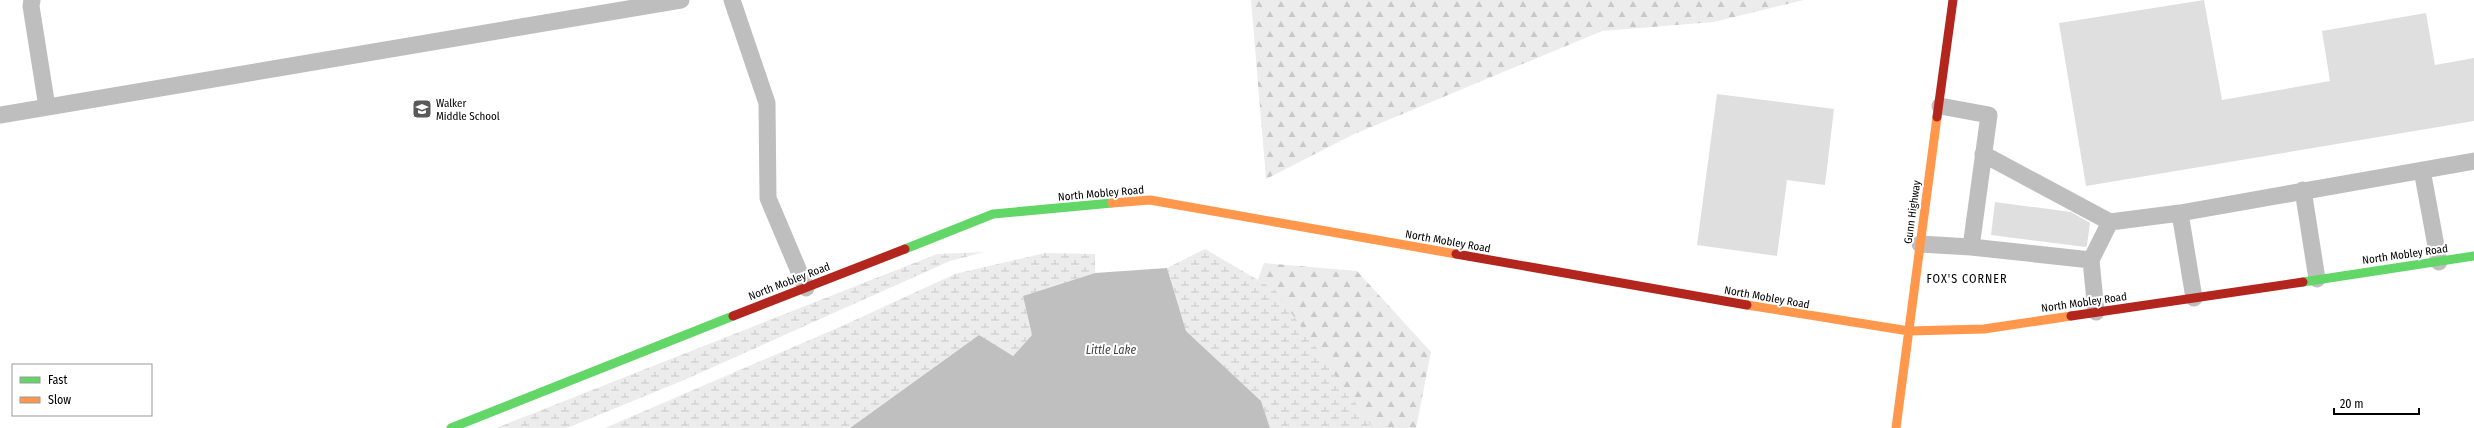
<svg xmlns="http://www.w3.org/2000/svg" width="2474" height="428" viewBox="0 0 2474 428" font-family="'Fira Sans Condensed',sans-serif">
<defs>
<pattern id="forest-firs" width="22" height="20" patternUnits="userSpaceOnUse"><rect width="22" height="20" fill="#ececec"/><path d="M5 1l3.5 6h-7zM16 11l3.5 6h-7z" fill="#c9c9c9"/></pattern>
<pattern id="wetland-marsh" width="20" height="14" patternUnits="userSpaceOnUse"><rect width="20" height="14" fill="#ececec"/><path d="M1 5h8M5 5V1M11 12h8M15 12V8" fill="none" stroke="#c9c9c9"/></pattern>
</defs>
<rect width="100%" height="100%" fill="#fff"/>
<path fill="url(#forest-firs)" d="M1251 0H1804L1714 22 1602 31 1352 135 1266 179Z
M1264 263 1357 271 1431 352 1416 428H1310L1242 323Z"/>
<path fill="url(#wetland-marsh)" d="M1205 249 1275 290 1373 428H1270L1261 401 1186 331 1167 268Z
M984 252 950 261 684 380 567 428H496L937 254Z
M1045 253 1095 254V273L1023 296 1032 335 1012 357 979 335 850 428H605L842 326 955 274Z"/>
<path fill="#bfbfbf" d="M1167 268 1186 331 1261 401 1270 428H850L979 335 1013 356 1032 335 1023 296 1095 273Z"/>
<path fill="#dfdfdf" d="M2204 0 2222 100 2330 81 2322 31 2426 13 2435 65 2474 58V121L2086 186 2059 23Z
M1717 94 1834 109 1825 185 1787 180 1777 256 1697 245Z
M1995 202 2071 212 2090 223 2087 245 2086 247 1991 235Z"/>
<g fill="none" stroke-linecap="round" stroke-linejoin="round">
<path stroke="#bebebe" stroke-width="17" d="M32 0 31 6 47 107
M732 0 767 103 768 198 806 288
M1940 106 1989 115 1971 247 2091 260
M0 115 681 0
M1983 154 2110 222
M2422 170 2439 262
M2303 190 2317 279
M1920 244 1971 247
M2194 298 2180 213 2474 161
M2096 312 2091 260 2110 222 2180 213"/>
<path stroke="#63d668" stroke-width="9" d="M905 249 993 214 1112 203
M2303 282 2474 256
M451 428 733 316"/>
<path stroke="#ff974d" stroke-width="9" d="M1112 203 1150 200 1456 254
M1747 305 1909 331 1984 329 2071 316
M1896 428 1937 117"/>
<path stroke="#b3261e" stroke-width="9" d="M1937 117 1953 0
M1456 254 1747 305
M733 316 905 249
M2071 316 2303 282"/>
</g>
<defs>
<symbol id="school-square" viewBox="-11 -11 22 22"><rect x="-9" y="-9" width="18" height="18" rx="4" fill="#595959" stroke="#fff"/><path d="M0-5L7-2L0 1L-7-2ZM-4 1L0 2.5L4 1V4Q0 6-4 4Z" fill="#fff"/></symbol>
</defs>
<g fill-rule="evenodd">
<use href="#school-square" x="411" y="98" width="22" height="22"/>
</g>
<g text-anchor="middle" stroke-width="4" stroke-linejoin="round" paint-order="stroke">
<g font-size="11" fill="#000" stroke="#fff" text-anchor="start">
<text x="436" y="107">Walker<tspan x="436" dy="13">Middle School</tspan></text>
</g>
<g font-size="11" fill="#000" stroke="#fff">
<text transform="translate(1101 193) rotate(-5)" y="4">North Mobley Road</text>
<text transform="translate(1912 212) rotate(-82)" y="4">Gunn Highway</text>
<text transform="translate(1448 241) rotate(10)" y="4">North Mobley Road</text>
<text transform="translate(2405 254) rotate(-8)" y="4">North Mobley Road</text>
<text transform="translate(789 281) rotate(-21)" y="4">North Mobley Road</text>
<text transform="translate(1767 297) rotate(10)" y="4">North Mobley Road</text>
<text transform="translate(2084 302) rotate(-8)" y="4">North Mobley Road</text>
</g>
<g font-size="12" letter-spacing="1" fill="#000" stroke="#fff">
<text x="1967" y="283">FOX'S CORNER</text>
</g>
<g font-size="12" font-style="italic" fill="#444" stroke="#fff">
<text x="1111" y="354">Little Lake</text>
</g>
</g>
<rect x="12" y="364" width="140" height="52" fill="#ffffff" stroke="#999999"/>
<rect x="20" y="377" width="20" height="6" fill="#63d668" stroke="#999999"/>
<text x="48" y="384" font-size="12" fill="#000000">Fast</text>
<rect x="20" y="397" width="20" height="6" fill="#ff974d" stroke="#999999"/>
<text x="48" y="404" font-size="12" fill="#000000">Slow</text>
<path d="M2334 408v6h85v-6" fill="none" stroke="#000000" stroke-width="2"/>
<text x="2340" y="408" font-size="12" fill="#000000" stroke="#ffffff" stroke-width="3" paint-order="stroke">20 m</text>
</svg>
